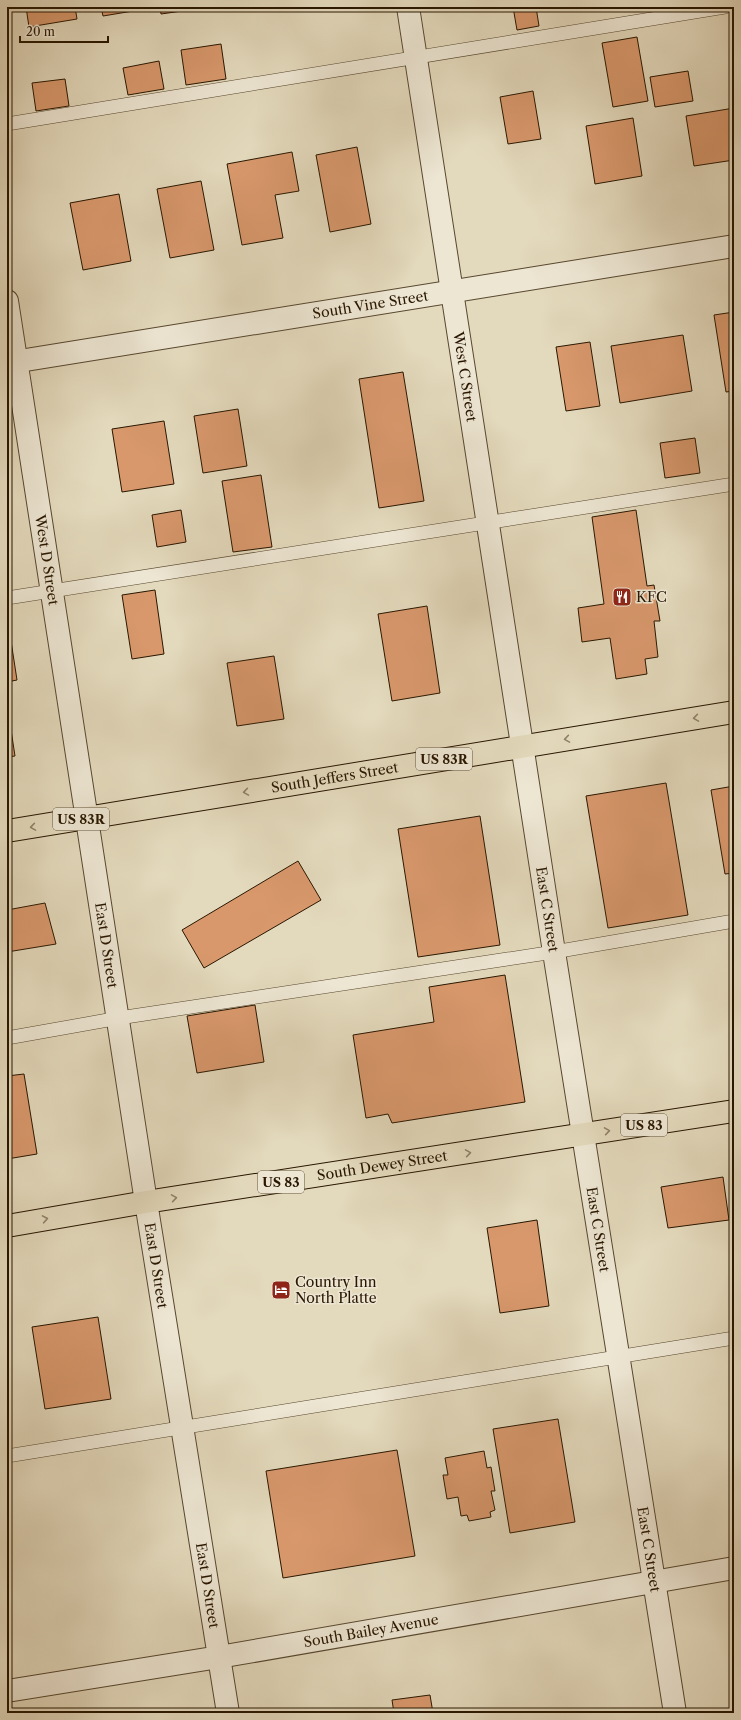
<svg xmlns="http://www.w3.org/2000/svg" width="741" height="1720" viewBox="0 0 741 1720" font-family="'Libre Caslon Text',serif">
<rect width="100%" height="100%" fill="#e3d9bc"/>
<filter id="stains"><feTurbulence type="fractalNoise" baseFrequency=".005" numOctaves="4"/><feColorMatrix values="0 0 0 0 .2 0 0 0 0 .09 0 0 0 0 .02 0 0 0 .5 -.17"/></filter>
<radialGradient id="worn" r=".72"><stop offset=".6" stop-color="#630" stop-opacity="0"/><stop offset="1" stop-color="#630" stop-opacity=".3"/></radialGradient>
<path fill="#d8986c" stroke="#281600" d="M26 7H75L77 19 29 27Z
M101 7H145V9L103 16Z
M160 7H203V8L161 14Z
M513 7H536L539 26 517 30Z
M637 37 648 101 613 107 602 43Z
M221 44 226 79 186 85 181 50Z
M159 61 164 89 128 95 123 68Z
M688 71 693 101 655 107 650 77Z
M65 79 69 106 36 111 32 83Z
M533 91 541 139 508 144 500 97Z
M734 108V160L694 166 686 116Z
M633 118 642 176 595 184 586 126Z
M357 147 371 224 330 232 316 155Z
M292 152 299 191 275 195 283 238 242 245 227 164Z
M201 181 214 250 170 258 157 189Z
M119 194 131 261 83 270 70 203Z
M734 312V391L726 392 714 315Z
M683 335 692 391 620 403 611 346Z
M590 342 600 406 566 411 556 347Z
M403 372 424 501 379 508 359 379Z
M238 409 247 466 203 473 194 416Z
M164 421 174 484 122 492 112 429Z
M695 438 700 473 665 478 660 443Z
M261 475 272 547 233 552 222 481Z
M181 510 186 542 157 547 152 515Z
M636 510 647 586 654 585 660 621H654L658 657 645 659 647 674 616 679 610 638 582 642 578 608 604 604 592 517Z
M155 590 164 654 132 659 122 595Z
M427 606 440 693 392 701 378 614Z
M7 615 17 680 7 682Z
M274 656 284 719 237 726 227 663Z
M7 717H9L15 756 7 757Z
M666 783 688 915 608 928 586 796Z
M734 786V873L725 874 711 790Z
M480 816 500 945 418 957 398 829Z
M298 861 321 900 204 968 182 930Z
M45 903 56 944 7 952V910Z
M505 975 525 1102 392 1123 388 1114 366 1118 353 1035 434 1022 429 987Z
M255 1005 264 1062 197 1073 187 1016Z
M24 1074 37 1154 7 1159V1076Z
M723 1177 729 1220 668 1228 661 1187Z
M537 1220 549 1306 500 1313 487 1228Z
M98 1317 111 1399 45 1409 32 1327Z
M558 1419 575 1522 510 1533 493 1429Z
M397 1450 415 1556 283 1578 266 1471Z
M484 1451 487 1468 491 1467 495 1491H491L495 1510 490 1512 491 1517 469 1521 467 1515 461 1516 458 1497 447 1499 443 1475H448L445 1458Z
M430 1695 433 1713H394L392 1700Z
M340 1710V1713H319Z"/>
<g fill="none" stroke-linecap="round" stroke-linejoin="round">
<defs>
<path id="lane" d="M7 124 725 7
M7 598 734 484
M7 1038 119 1018 554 952 734 921
M7 1456 734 1338"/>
<g id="street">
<path id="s1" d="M408 7 554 952 675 1713"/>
<path id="s2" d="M7 301 146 1202 228 1713"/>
<path id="s3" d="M7 363 734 246"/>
<path id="s4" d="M7 1691 219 1657 734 1568"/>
</g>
<g id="highway">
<path id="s5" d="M7 831 734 712"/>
<path id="s6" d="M7 1226 146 1202 734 1111"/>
</g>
</defs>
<use href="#lane" stroke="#57472f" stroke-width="14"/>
<use href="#street" stroke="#57472f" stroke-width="24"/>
<use href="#highway" stroke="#281600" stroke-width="24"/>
<use href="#lane" stroke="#ede6d3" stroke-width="13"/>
<use href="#street" stroke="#ede6d3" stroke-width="22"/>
<use href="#highway" stroke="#e3d9bc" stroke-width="22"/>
</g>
<defs><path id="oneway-chevron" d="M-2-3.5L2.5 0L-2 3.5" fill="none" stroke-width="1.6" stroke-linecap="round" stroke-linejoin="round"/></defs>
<g stroke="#8f8167">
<use href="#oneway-chevron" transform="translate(696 718) rotate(171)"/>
<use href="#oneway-chevron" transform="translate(567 739) rotate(171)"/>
<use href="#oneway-chevron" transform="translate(246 792) rotate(171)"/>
<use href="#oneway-chevron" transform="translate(33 827) rotate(171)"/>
<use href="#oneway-chevron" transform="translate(607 1131) rotate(-9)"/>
<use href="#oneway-chevron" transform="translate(468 1153) rotate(-9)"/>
<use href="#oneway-chevron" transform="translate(174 1198) rotate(-9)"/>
<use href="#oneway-chevron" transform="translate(45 1219) rotate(-10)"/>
</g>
<defs>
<symbol id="restaurant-square" viewBox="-11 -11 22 22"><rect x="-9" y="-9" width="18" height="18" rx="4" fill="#8f2418" stroke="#ede6d3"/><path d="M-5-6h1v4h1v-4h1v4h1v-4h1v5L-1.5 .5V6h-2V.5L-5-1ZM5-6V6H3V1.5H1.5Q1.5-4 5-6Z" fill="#fff"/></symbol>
<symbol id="hotel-square" viewBox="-11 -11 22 22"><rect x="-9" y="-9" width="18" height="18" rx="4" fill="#8f2418" stroke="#ede6d3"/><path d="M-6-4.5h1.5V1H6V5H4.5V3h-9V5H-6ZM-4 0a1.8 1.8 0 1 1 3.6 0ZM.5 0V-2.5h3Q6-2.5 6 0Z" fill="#fff"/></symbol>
</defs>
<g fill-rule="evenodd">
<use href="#restaurant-square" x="611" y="586" width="22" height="22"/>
<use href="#hotel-square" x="270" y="1279" width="22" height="22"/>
</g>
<g text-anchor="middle" stroke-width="3" stroke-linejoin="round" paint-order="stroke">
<g fill="#ede6d3" stroke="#63543f" stroke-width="1">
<rect x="416" y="748" width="56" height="22" rx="3"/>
<rect x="53" y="808" width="56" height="22" rx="3"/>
<rect x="621" y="1114" width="46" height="22" rx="3"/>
<rect x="258" y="1171" width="46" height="22" rx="3"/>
</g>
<g font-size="13" font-weight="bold" fill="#281600">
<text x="444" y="764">US 83R</text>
<text x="81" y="824">US 83R</text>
<text x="644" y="1130">US 83</text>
<text x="281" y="1187">US 83</text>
</g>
<g font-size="14" fill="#281600" stroke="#ede6d3">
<text dy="5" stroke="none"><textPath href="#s3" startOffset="368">South Vine Street</textPath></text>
<text dy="5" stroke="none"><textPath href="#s1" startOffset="374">West C Street</textPath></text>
<text dy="5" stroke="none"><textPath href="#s2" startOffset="262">West D Street</textPath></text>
<text dy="5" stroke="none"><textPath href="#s5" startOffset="332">South Jeffers Street</textPath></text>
<text dy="5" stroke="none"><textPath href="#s1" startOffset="913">East C Street</textPath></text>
<text dy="5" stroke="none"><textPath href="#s2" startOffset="652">East D Street</textPath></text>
<text dy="5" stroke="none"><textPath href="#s6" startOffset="380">South Dewey Street</textPath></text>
<text dy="5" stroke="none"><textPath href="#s1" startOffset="1237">East C Street</textPath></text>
<text dy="5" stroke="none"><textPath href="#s2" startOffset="976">East D Street</textPath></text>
<text dy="5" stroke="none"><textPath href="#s1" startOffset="1561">East C Street</textPath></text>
<text dy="5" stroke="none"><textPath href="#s2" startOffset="1300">East D Street</textPath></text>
<text dy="5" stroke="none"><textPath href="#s4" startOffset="369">South Bailey Avenue</textPath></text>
</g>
<g font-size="14" fill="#281600" stroke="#ede6d3" text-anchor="start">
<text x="636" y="602">KFC</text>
<text x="295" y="1287">Country Inn<tspan x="295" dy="16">North Platte</tspan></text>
</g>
</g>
<rect width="741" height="1720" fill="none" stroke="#e3d9bc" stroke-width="24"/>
<rect x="8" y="8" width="725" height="1704" fill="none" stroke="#281600" stroke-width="2"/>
<rect x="12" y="12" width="717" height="1696" fill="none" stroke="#281600"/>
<path d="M20 36v6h88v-6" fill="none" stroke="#281600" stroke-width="2"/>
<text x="26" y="36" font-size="12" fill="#281600" stroke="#ede6d3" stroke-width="3" paint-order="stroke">20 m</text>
<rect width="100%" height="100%" filter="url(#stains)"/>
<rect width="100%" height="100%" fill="url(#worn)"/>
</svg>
